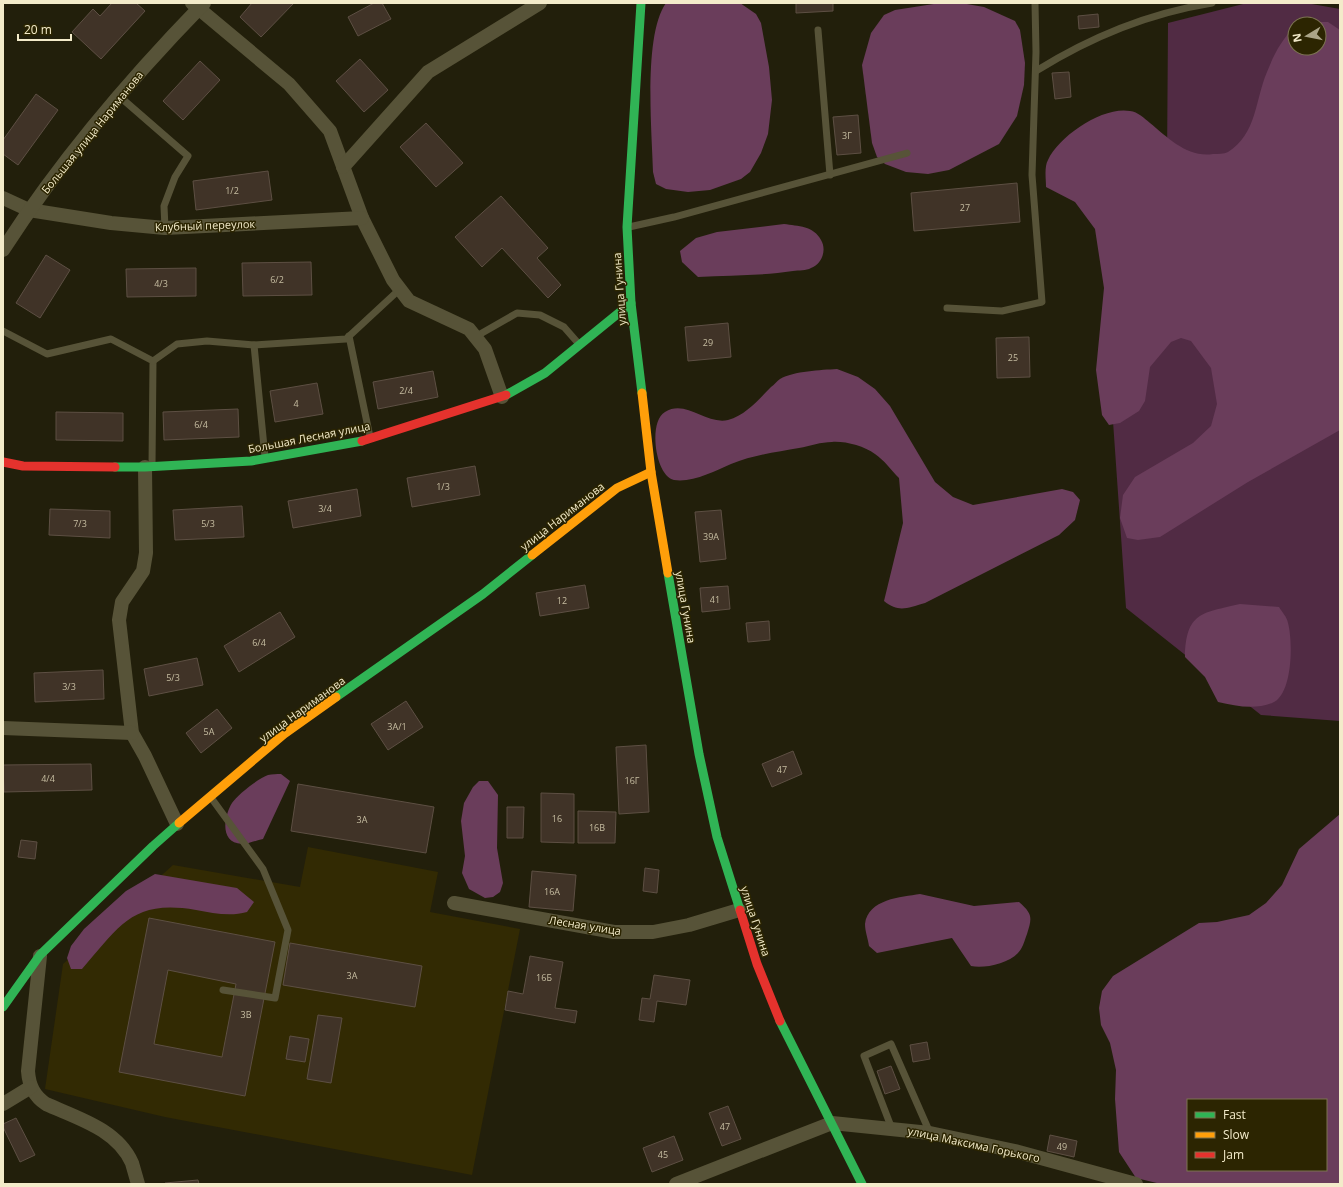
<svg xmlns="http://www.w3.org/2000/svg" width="1343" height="1187" font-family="'Open Sans',sans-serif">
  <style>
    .built { fill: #322a03 }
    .green { fill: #512b44; fill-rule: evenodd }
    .forest { fill: #6a3d5b; fill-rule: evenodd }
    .building { fill: #403327; stroke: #5d4f43; fill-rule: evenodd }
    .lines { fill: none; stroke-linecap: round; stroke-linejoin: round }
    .lane { stroke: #575338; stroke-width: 7 }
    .street { stroke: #575338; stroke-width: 14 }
    .fast { stroke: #30b455; stroke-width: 9 }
    .slow { stroke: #ff9f0a; stroke-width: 9 }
    .jam { stroke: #e5322d; stroke-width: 9 }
    .labels { text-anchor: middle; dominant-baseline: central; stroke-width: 3; stroke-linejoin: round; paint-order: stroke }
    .number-label { font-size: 9px; fill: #c6bda1 }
    .street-label { font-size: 11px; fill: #f3ebca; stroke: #2c2501 }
  </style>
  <rect width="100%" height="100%" fill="#221f0b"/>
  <!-- built -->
  <polygon class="built" points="308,847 438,872 430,912 520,929 472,1175 165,1117 45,1089 63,964 173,865 300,887"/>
  <!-- green -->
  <path class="green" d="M1247 3H1306L1340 9V721L1261 715 1126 608 1112 407 1167 164 1168 23ZM1295 24H1319V48H1295Z"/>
  <!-- forest -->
  <g class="forest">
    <path d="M666 3H740L756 14 761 23 769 67 772 100 768 134 761 153 750 172 741 179 710 190 688 192 666 189 656 184 653 172C652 132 643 35 666 3Z"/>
    <polygon points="940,3 961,3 984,7 1015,21 1020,30 1025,63 1024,85 1017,116 999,144 949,170 928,174 906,172 885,164 877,157 872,143 862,65 871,33 884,15 895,10"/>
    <path d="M1307 22H1328L1340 30V430L1248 482 1160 537 1138 540 1127 538 1120 518 1123 495 1135 477 1193 443 1211 426 1217 404 1211 368 1191 341 1181 338 1171 342 1150 367 1145 401 1139 411 1120 423 1109 425 1102 415 1096 370 1104 288 1095 229 1075 202 1046 187C1046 179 1044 167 1048 160 1059 136 1103 106 1130 111 1138 112 1144 118 1150 123 1168 138 1188 158 1213 154 1218 154 1224 154 1228 152 1257 134 1255 100 1267 72 1275 52 1281 41 1295 26V48H1319V24H1300Z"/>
    <path d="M784 224C798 226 814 226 821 240 827 250 822 264 811 268 806 271 799 270 793 271 762 276 730 275 698 277L682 262 680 251 696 238 717 232Z"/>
    <path d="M837 369 858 377 875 389 890 406 935 482 953 497 973 505 1062 489 1073 492 1080 500 1075 520 1059 535 925 603C907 608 899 613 884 601L903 523 899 478C891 470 884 460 875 454 864 446 845 441 832 442 821 442 810 446 799 448 777 452 753 455 731 464 715 471 692 483 674 480 655 476 648 421 665 412 686 399 706 425 728 420 746 415 759 399 771 387 774 385 777 381 780 379 794 371 821 370 837 369Z"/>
    <path d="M1240 604 1279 607C1282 612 1287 617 1288 623 1293 641 1293 695 1272 703 1254 710 1236 706 1218 702L1205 677 1185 657C1186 612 1202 613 1240 604Z"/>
    <path d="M281 774 290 781 263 839C257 840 248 844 242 844 219 843 224 816 232 803 237 795 259 778 268 775 272 774 277 774 281 774Z"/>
    <polygon points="479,781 488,781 498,795 497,848 503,883 500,892 493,897 485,898 469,889 462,873 465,856 461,821 464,803 473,787"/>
    <path d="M1340 814V1184H1161L1136 1178 1119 1152 1115 1099 1116 1070 1110 1043 1101 1025 1099 1008 1102 991 1113 976 1199 923 1217 922 1249 915 1266 903 1282 885 1299 849ZM1188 1100H1326V1170H1188Z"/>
    <path d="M155 874 237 888 254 902 247 912C230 917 213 913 196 910 132 899 120 926 82 969H71L67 958 71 946 84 929 126 891Z"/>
    <path d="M920 894 974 906 1019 902C1033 914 1032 918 1027 934 1025 939 1024 944 1021 949 1013 963 985 969 971 966L952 938 877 953 869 946C868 939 865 931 865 924 868 899 901 897 920 894Z"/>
  </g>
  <!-- building -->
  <g class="building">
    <polygon points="112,3 136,3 145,11 101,59 72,32 93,9 100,16"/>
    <polygon points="252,3 294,3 261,37 240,17"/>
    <polygon points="374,3 382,3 391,19 358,36 348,17"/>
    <polygon points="796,3 833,3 833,11 796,13"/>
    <polygon points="1098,14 1099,27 1079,29 1078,16"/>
    <polygon points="360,59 388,90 364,112 336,81"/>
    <polygon points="200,61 220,80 183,120 163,101"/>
    <polygon points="1069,72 1071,97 1055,99 1052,73"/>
    <polygon points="36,94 58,110 18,165 3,154 3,140"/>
    <polygon points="858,115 861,153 837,155 833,117"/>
    <polygon points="426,123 463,163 436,187 400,147"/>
    <polygon points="268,171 272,200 196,210 193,181"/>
    <polygon points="1017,183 1020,222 914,231 911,193"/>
    <polygon points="501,196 548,248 537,258 561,285 548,298 502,248 482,267 455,237"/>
    <polygon points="46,255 70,270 40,318 16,303"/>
    <polygon points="311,262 312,295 243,296 242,263"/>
    <polygon points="196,268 196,296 127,297 126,269"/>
    <polygon points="728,323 731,357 688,361 685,327"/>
    <polygon points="1029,337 1030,377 997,378 996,338"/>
    <polygon points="433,371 438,397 378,409 373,382"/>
    <polygon points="317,383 323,414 275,422 270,391"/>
    <polygon points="238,409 239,437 164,440 163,412"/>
    <polygon points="56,412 123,413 123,441 56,440"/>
    <polygon points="475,466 480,495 412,507 407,478"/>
    <polygon points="357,489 361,516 293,528 288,501"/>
    <polygon points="242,506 244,537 175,540 173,510"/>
    <polygon points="50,509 110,511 110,538 49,535"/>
    <polygon points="721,510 726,559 700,562 695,512"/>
    <polygon points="585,585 589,608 540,616 536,593"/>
    <polygon points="728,586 730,609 702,612 700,588"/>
    <polygon points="280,612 295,637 239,672 224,646"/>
    <polygon points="769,621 770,640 748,642 746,623"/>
    <polygon points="197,658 203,685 149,696 144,669"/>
    <polygon points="103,670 104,699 35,702 34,673"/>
    <polygon points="406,701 423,727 388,750 371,724"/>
    <polygon points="217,709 232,728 201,753 186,733"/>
    <polygon points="646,745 649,812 619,814 616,747"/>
    <polygon points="793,751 802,774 772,787 762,764"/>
    <polygon points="91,764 92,790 4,792 3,765"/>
    <polygon points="298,784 434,807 426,853 291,831"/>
    <polygon points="541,793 574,794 574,843 541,842"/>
    <polygon points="507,807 524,807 523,838 507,838"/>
    <polygon points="578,811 616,812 615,843 578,843"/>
    <polygon points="21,840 37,842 35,859 18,857"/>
    <polygon points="645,868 659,870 657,893 643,891"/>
    <polygon points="532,871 576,875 573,911 529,907"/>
    <path d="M149 918 275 942 245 1096 119 1072ZM168 970 236 984 222 1057 154 1044Z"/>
    <polygon points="290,943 422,966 415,1007 283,985"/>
    <polygon points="530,956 563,962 555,1008 577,1011 575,1023 505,1010 508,991 523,994"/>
    <polygon points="654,975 690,980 686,1005 657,1001 654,1022 639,1020 642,998 650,999"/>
    <polygon points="318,1015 342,1018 331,1083 307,1079"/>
    <polygon points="290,1036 309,1039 305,1062 286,1059"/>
    <polygon points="927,1042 930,1059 913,1062 910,1045"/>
    <polygon points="891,1066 900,1089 885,1094 877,1071"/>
    <polygon points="728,1106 741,1139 722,1146 709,1113"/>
    <polygon points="16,1118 35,1155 20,1162 3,1127 3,1124"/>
    <polygon points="1050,1135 1077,1141 1074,1157 1047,1151"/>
    <polygon points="674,1136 683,1160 652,1172 643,1148"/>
    <polygon points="198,1180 199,1184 165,1184 165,1183"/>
  </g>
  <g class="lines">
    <!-- lane -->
    <g class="lane">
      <polyline points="818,30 830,175"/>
      <path d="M1036 71C1089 38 1150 13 1212 3"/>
      <polyline points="119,96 188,156 175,177 164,206 165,228"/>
      <polyline points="629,227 674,217 907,153"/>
      <polyline points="947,308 1002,311 1042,302 1032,175 1036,52 1035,3"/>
      <polyline points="3,331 47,354 111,339 153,361 152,466"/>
      <polyline points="349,336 370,437"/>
      <polyline points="475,337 517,313 540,315 564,327 578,343"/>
      <polyline points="254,345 265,457"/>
      <polyline points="153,361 177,344 207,341 254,345 346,339 400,289"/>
      <polyline points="212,799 263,869 288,930 275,998 223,990"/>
      <polyline points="892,1129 864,1056 891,1044 930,1133"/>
    </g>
    <!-- street -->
    <g class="street">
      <polyline points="192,3 289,84 330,131 362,218 393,280 409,301 469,329 485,349 502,397"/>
      <polyline points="343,167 428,72 540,3"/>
      <polyline points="3,198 29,210 111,223 165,228 362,218"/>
      <path d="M3 250C60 161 130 79 204 3"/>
      <polyline points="145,467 146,553 143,571 122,602 119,620 132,733 145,756 177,824"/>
      <polyline points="3,728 132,733"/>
      <polyline points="454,903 614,932 653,932 689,925 739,910"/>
      <path d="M40 956 28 1071C29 1086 34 1096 46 1104 77 1118 117 1129 132 1163 134 1170 136 1177 138 1184"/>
      <polyline points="3,1104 31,1087"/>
      <polyline points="676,1184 832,1123 930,1133 1015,1151 1136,1184"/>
    </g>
    <!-- fast -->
    <g class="fast">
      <polyline points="641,3 627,227 631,303 642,393"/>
      <polyline points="506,395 545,373 631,303"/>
      <polyline points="115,467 145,467 251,461 362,441"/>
      <polyline points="668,573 699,754 717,837 740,910"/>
      <polyline points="336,697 483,594 532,555"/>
      <polyline points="3,1007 40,955 153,846 179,823"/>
      <polyline points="780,1021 862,1184"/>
    </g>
    <!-- slow -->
    <g class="slow">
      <polyline points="642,393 651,472 668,573"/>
      <polyline points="532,555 617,488 651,472"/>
      <polyline points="179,823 284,734 336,697"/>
    </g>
    <!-- jam -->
    <g class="jam">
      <polyline points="362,441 506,395"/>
      <polyline points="3,462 23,466 115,467"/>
      <polyline points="740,910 757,964 780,1021"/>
    </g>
  </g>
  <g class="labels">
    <!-- number labels -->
    <g class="number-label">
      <text x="847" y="135">3Г</text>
      <text x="232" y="190">1/2</text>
      <text x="965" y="207">27</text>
      <text x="277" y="279">6/2</text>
      <text x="161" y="283">4/3</text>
      <text x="708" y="342">29</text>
      <text x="1013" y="357">25</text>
      <text x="406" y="390">2/4</text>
      <text x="296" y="403">4</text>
      <text x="201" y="424">6/4</text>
      <text x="443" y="486">1/3</text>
      <text x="325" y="508">3/4</text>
      <text x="80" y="523">7/3</text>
      <text x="208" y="523">5/3</text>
      <text x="711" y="536">39А</text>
      <text x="715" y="599">41</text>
      <text x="562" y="600">12</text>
      <text x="259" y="642">6/4</text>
      <text x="173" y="677">5/3</text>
      <text x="69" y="686">3/3</text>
      <text x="397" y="726">3А/1</text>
      <text x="209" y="731">5А</text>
      <text x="782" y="769">47</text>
      <text x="48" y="778">4/4</text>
      <text x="632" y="780">16Г</text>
      <text x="557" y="818">16</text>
      <text x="362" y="819">3А</text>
      <text x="597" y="827">16В</text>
      <text x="552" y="891">16А</text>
      <text x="352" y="975">3А</text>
      <text x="544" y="977">16Б</text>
      <text x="246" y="1014">3В</text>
      <text x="725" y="1126">47</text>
      <text x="1062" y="1146">49</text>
      <text x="663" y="1154">45</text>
    </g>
    <!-- street labels -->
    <g class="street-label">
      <text transform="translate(92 132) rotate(-51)">Большая улица Нариманова</text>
      <text transform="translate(205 225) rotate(-2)">Клубный переулок</text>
      <text transform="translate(619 289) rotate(-94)">улица Гунина</text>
      <text transform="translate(309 437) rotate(-11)">Большая Лесная улица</text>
      <text transform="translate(562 516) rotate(-38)">улица Нариманова</text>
      <text transform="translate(686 607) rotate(80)">улица Гунина</text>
      <text transform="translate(302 709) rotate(-36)">улица Нариманова</text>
      <text transform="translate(756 921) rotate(72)">улица Гунина</text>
      <text transform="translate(585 925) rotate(9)">Лесная улица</text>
      <text transform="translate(974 1144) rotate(12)">улица Максима Горького</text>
    </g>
  </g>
  <!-- border -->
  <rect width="1343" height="1187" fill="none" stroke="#f3ebca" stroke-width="8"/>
  <!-- legend -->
  <rect x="1187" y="1099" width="140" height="72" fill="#2c2501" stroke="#7c7451"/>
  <rect x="1195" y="1112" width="20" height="6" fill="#30b455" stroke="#7c7451"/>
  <text x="1223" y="1119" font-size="12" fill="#f3ebca">Fast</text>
  <rect x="1195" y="1132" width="20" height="6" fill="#ff9f0a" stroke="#7c7451"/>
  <text x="1223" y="1139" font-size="12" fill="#f3ebca">Slow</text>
  <rect x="1195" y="1152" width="20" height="6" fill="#e5322d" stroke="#7c7451"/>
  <text x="1223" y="1159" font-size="12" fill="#f3ebca">Jam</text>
  <!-- north arrow -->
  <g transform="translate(1307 36) rotate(260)"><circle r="19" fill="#2c2501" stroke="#7c7451"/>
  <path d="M0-3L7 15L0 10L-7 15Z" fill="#aaa487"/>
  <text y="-6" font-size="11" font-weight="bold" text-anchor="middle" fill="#f3ebca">N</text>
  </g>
  <!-- scale -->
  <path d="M18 34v6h53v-6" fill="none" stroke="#f3ebca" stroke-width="2"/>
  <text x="24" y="34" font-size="12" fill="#f3ebca" stroke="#2c2501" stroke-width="3" paint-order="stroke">20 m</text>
</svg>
